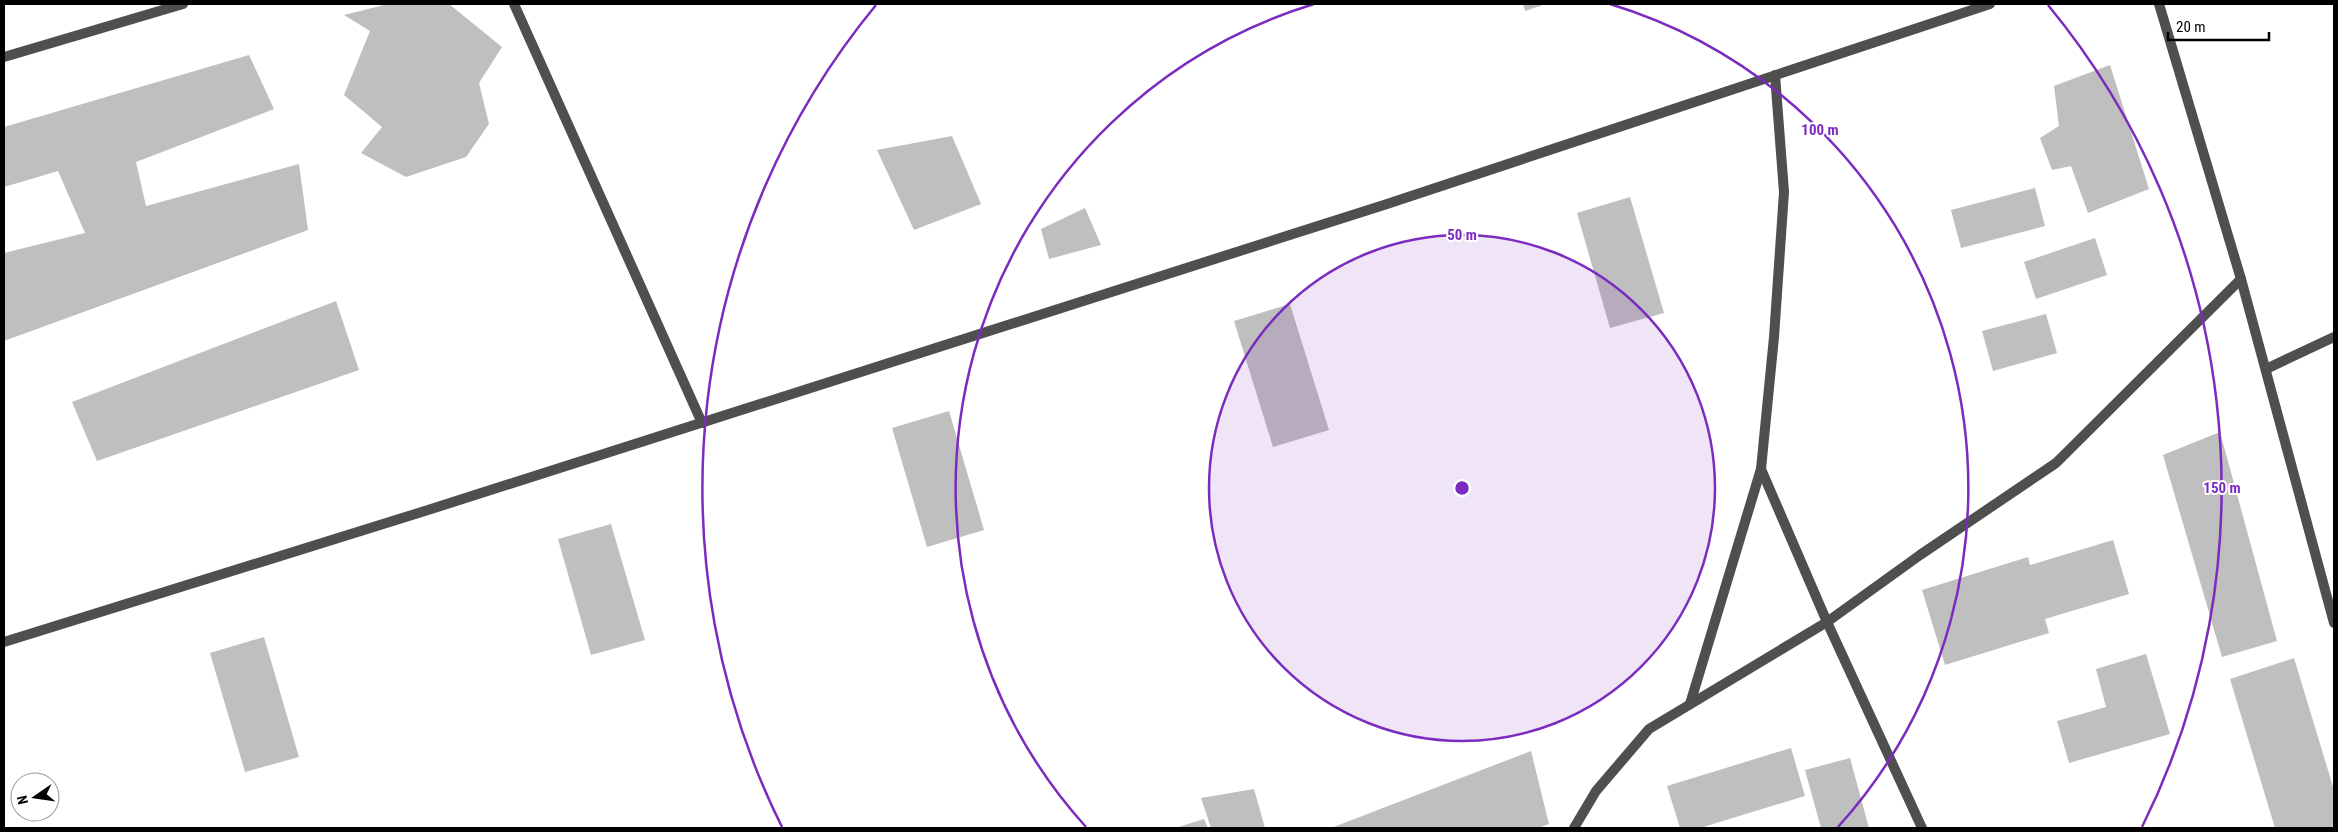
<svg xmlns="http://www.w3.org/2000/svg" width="2338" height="832" font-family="'Roboto Condensed',sans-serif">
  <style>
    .building { fill: #bfbfbf }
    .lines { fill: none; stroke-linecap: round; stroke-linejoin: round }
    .service { stroke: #4f4f4f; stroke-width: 10 }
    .minor { stroke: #4f4f4f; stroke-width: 10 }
    .ring { fill: none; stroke: #7b2cbf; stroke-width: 2.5 }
    .centre { fill: #7b2cbf; stroke: #fff; stroke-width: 2.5 }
    .ring-label { font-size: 15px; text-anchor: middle; font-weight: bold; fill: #7b2cbf; stroke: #fff; stroke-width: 4; stroke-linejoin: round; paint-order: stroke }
  </style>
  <rect width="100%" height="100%" fill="#fff"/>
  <!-- building -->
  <g class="building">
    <polygon points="388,4 449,4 502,47 479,83 489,124 466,157 406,177 361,153 382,127 344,95 370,31 344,15"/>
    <polygon points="1523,4 1546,4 1525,11"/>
    <polygon points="249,55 274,109 136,162 146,206 299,164 308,230 4,341 4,253 85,233 58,171 4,187 4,127"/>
    <polygon points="2110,65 2149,189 2088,213 2071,166 2052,170 2040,138 2059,126 2054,86"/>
    <polygon points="952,136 981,204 914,230 877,150"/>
    <polygon points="2035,188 2045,226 1961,248 1951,210"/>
    <polygon points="1630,197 1664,313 1610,328 1577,213"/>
    <polygon points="1085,208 1101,245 1049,259 1041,229"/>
    <polygon points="2095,238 2107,275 2036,299 2024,262"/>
    <polygon points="336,301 359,370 97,461 72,402"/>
    <polygon points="1290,304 1329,430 1273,447 1234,321"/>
    <polygon points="2046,314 2057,353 1993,371 1982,331"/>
    <polygon points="949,411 984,530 927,547 892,428"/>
    <polygon points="2220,432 2277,641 2222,657 2163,455"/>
    <polygon points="611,524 645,640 591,655 558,539"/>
    <polygon points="2113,540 2129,594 2045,619 2049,633 1945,665 1922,590 2028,557 2030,565"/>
    <polygon points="264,637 299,757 245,772 210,653"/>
    <polygon points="2146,654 2170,734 2069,763 2057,721 2106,707 2096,669"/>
    <polygon points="2294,658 2334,790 2334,828 2275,828 2230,679"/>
    <polygon points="1791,748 1805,796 1700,828 1680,828 1667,786"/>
    <polygon points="1531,751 1549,824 1538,828 1331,828"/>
    <polygon points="1850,758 1869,828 1821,828 1805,770"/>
    <polygon points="1254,789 1265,828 1211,828 1201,798"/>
    <polygon points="1204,819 1208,828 1175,828"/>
  </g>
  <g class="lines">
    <!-- service -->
    <g class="service">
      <polyline points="514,4 702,423"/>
      <polyline points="4,57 183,4"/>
    </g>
    <!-- minor -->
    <g class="minor">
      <polyline points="2159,4 2241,279 2334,623"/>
      <polyline points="2266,369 2334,337"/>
      <polyline points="1761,469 1827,622 1922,828"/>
      <polyline points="4,642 428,510 1387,204 1990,4"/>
      <polyline points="1690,704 1761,469 1774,337 1784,192 1775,75"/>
      <polyline points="1574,828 1596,791 1649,729 1827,622 1920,555 2056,463 2241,279"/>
    </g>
  </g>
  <!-- distance rings -->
  <circle cx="1462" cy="488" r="253" fill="#7b2cbf" fill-opacity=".12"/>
  <g class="ring">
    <circle cx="1462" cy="488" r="253"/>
    <path d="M1086 827A506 506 0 0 1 1314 4M1610 4A506 506 0 0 1 1838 827"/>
    <path d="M782 827A760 760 0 0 1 876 5M2048 5A760 760 0 0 1 2142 827"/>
  </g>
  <circle cx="1462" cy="488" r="8" class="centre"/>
  <g class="ring-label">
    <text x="1820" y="135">100 m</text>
    <text x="1462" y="240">50 m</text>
    <text x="2222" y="493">150 m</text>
  </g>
  <!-- border -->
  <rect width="2338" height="832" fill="none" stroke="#000000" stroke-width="10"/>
  <!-- north arrow -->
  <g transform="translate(35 797) rotate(257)"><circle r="24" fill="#ffffff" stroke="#999999"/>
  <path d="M0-4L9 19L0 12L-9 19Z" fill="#000000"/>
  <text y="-8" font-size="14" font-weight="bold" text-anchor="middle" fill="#000000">N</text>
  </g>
  <!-- scale -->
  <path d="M2168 32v8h101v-8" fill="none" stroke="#000000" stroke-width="2.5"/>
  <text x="2176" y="32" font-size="15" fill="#000000" stroke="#ffffff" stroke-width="4" paint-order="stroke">20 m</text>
</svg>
